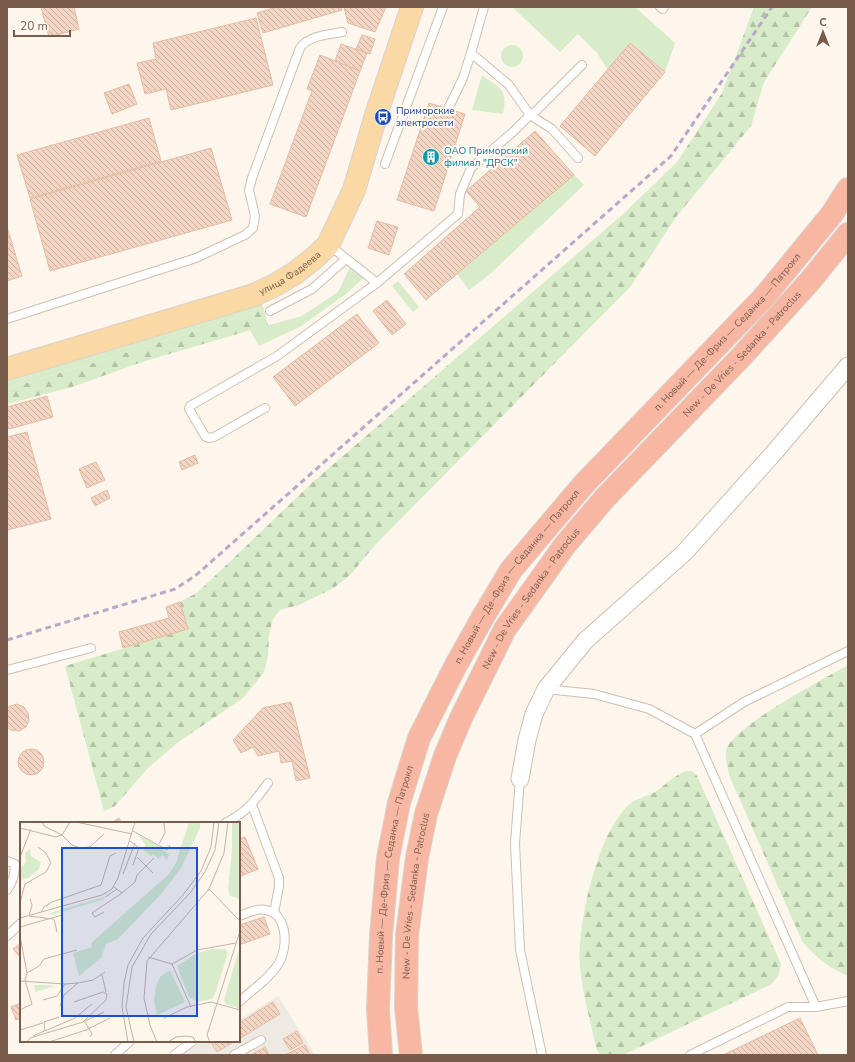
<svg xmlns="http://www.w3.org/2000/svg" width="855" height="1062" font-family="'Nunito Sans',sans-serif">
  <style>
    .industrial { fill: #efe9e4 }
    .green { fill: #d8ecc9 }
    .forest { fill: url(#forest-firs) }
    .building { fill: url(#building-back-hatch); stroke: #e6bba3 }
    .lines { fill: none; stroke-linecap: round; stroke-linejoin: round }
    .lane-casing { stroke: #d1beb0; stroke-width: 10 }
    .street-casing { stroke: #d1beb0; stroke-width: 19 }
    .primary-casing { stroke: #dad1cd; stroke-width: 24 }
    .highway-casing { stroke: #dad1cd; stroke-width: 24 }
    .lane { stroke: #fff; stroke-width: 8 }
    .street { stroke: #fff; stroke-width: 17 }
    .primary { stroke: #fbd9a5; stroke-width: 22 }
    .highway { stroke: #f7b7a3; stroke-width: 22 }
    .rail { stroke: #b9a8c9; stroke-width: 3; stroke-dasharray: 6 4; stroke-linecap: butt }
    .labels { text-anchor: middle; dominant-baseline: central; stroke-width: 4; stroke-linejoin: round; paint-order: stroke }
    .transit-label { font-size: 10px; fill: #164399; stroke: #fffaf3; text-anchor: start }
    .culture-label { font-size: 10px; fill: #0d838f; stroke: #fffaf3; text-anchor: start }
    .street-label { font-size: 10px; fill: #7a5c4d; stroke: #fffaf3 }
    .inset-road { fill: none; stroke: #c5b3a7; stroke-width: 1 }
    .view { fill: #1d4ed8; fill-opacity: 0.15; stroke: #1d4ed8; stroke-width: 2 }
    .inset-edge { fill: none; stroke: #7a5c4d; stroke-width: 2 }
  </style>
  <defs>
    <pattern id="forest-firs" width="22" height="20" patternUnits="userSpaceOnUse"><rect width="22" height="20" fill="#d8ecc9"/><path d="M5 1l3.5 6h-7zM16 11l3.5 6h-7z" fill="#b4c2a5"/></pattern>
    <pattern id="building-back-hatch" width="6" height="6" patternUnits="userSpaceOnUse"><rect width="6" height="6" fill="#f3d5c3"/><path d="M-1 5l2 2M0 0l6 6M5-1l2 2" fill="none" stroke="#cab0a1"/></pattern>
  </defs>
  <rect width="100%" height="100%" fill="#fdf6ec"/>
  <!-- industrial -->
  <polygon class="industrial" points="278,996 315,1055 181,1055 204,1041 239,1041 239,1020"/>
  <!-- green -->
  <g class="green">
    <polygon points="512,7 635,7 675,43 665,72 630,43 608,70 597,53 578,34 560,52"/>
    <circle cx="512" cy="56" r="11"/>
    <path d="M482 75C501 89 508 89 503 114L472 110Z"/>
    <polygon points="574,175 584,185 490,274 469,290 457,274"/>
    <polygon points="352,263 367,275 346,294 300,327 259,346 250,330 302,316 338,292"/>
    <polygon points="398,281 419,307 413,312 392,286"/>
    <polygon points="261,302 264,309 103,360 7,389 7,382"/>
  </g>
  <!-- forest -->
  <g class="forest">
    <polygon points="754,7 812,7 764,82 751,126 676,217 631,286 375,545 351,574 334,588 299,605 280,610 273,619 269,635 268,656 264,672 243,698 177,743 147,769 115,806 104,811 65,666 188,629 180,602 198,592 314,481 622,215 677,162 722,93"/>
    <polygon points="264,309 268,325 142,362 72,387 7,404 7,389 103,360"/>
    <path d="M848 665V976C829 968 815 957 802 941L729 775C728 768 725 758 726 751 729 728 826 678 848 665Z"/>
    <path d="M686 771H692L697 776 781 964 779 974 772 984 623 1055H601L597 1051C591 1024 583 996 580 968 577 925 597 831 631 803 637 798 646 797 653 793 665 786 673 776 686 771Z"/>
  </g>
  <!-- building -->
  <g class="building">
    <polygon points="41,7 74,7 79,29 49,37"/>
    <polygon points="277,7 341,7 342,10 263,33 257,13"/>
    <polygon points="344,7 386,7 375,32 348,23"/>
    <polygon points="256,18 273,85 171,110 166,89 145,94 137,63 156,59 153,43"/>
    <polygon points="362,35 375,39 370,54 356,49"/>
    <polygon points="630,43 665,72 595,156 560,126"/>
    <polygon points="341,44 367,53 360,71 335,61"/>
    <polygon points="320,55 360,71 306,217 270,204 312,91 307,89"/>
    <polygon points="129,84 137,104 112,114 104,93"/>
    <polygon points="429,103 465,114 434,211 397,200"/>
    <polygon points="149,118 161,161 30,198 17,155"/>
    <polygon points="535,131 574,175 426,300 404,274 480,207 466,191"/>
    <polygon points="211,148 232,220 50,271 30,199"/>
    <polygon points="377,221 398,227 389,255 368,248"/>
    <polygon points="7,227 22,276 7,281"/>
    <polygon points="387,300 406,324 392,335 373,311"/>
    <polygon points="357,314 379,343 295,406 273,377"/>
    <polygon points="47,396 53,417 9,429 7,423 7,407"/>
    <polygon points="27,432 51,519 7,530 7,437"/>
    <polygon points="195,455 198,463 182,470 179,462"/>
    <polygon points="96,462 105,480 87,488 79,469"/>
    <polygon points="107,490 110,498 95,506 91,498"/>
    <polygon points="180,602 188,629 123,648 119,632 169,618 166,607"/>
    <polygon points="291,702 310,778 296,781 292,761 281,763 279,751 258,756 253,747 241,753 233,740 263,708"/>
    <polygon points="17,704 24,707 28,713 29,721 26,727 19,731 11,730 7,727 7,708 10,706"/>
    <circle cx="31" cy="762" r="13"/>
    <polygon points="119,818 122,823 111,823"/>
    <polygon points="245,837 258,869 239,877 239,839"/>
    <polygon points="264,917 270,934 239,945 239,925"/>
    <polygon points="21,943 21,958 13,949"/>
    <polygon points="273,1002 280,1014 239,1039 239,1023"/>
    <polygon points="21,1003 21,1018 16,1020 11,1007"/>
    <polygon points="800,1018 818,1055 723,1055"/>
    <polygon points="297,1031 303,1043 290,1050 283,1039"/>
    <polygon points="210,1041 235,1041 217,1052"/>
    <polygon points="305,1045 310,1055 285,1055"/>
    <polygon points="265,1047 269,1055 251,1055"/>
  </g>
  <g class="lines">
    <!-- lane casing -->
    <g class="lane-casing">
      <g id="lane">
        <polyline points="660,7 663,9 664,7"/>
        <polyline points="448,109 463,78 471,53 484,7"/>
        <polyline points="578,158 552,129 530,115 536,111 582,65"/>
        <polyline points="385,164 443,7"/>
        <polyline points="329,245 377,283 458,214 460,194 471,168 513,132 530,115 509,85 471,53"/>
        <polyline points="270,311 312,289 346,259"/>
        <path d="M7 319 196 258 245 235 253 228 255 216 249 190 252 178 300 48C309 35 328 35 342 32"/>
        <polyline points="265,408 214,437 208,438 205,436 189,409 190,406 277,356 377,283"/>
        <polyline points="7,670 91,648"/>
        <polyline points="546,689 594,694 649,709 695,734 816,1007"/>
        <polyline points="695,734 744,702 848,651"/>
        <polyline points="520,779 515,843 520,950 542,1055"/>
        <polyline points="252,805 279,878 279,886 274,913"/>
        <path d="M225 823C246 813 255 801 268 783"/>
        <path d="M7 861 15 864C15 874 13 882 7 890"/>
        <path d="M239 916C247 913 257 908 266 910 288 914 288 947 279 963 270 978 252 990 239 1002"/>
        <polyline points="7,936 21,923"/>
        <polyline points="115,1055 130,1041"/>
        <polyline points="174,1055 193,1041"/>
        <polyline points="234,1055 261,1040"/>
        <polyline points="690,1055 788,1007 816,1007 848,1001"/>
      </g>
    </g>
    <!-- street casing -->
    <g class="street-casing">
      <polyline id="street" points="520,779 527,740 534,714 546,689 585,641 684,553 772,455 848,366"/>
    </g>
    <!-- primary casing -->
    <g class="primary-casing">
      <g id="primary">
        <path id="s1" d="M7 369 254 295 277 284 295 273 313 259 328 245 354 190 377 112 412 7"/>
      </g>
    </g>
    <!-- highway casing -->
    <g class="highway-casing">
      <g id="highway">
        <path id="s2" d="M381 1055 378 1009 381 935 388 858 399 803 419 738 456 665 483 617 511 570 583 485 764 297 832 214 848 189"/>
        <path id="s3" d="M411 1055 406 1007 407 935 417 858 426 814 445 756 461 718 505 629 565 545 605 498 742 356 810 281 848 234"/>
      </g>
    </g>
    <!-- lane -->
    <use href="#lane" class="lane"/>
    <!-- street -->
    <use href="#street" class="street"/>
    <!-- primary -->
    <use href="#primary" class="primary"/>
    <!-- highway -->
    <use href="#highway" class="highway"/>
    <!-- rail -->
    <polyline class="rail" points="7,640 175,589 195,576 671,156 772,7"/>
  </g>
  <!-- icons -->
  <defs>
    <g id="bus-disc" transform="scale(0.9)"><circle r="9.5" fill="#1a4fb4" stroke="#fffaf3"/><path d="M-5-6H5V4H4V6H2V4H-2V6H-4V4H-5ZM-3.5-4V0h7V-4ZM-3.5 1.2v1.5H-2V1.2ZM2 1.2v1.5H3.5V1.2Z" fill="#fff"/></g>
    <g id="building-disc" transform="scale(0.9)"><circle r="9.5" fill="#0f9aa8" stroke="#fffaf3"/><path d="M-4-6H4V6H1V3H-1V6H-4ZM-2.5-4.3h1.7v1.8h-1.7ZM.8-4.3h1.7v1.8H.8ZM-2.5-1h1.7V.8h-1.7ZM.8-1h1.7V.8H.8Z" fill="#fff"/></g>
  </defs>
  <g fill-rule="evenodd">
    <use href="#bus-disc" x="383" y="117"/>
    <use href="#building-disc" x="431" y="157"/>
  </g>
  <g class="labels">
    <!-- transit labels -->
    <g class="transit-label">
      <text x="396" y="111">Приморские<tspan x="396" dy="12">электросети</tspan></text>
    </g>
    <!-- culture labels -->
    <g class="culture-label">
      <text x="444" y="151">ОАО Приморский<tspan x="444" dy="12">филиал "ДРСК"</tspan></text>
    </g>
    <!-- street labels -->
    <g class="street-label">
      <text stroke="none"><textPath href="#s1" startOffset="300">улица Фадеева</textPath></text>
      <text stroke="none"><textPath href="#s2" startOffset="835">п. Новый — Де-Фриз — Седанка — Патрокл</textPath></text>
      <text stroke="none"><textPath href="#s3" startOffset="808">New - De Vries - Sedanka - Patroclus</textPath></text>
      <text stroke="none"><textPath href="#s2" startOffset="511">п. Новый — Де-Фриз — Седанка — Патрокл</textPath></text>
      <text stroke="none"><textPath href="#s3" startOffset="484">New - De Vries - Sedanka - Patroclus</textPath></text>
      <text stroke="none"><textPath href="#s2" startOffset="187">п. Новый — Де-Фриз — Седанка — Патрокл</textPath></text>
      <text stroke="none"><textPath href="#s3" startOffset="160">New - De Vries - Sedanka - Patroclus</textPath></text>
    </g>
  </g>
  <!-- overview -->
  <g transform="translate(20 822)">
    <rect width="220" height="220" fill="#fdf6ec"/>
    <path d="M118 13 139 24 149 33 147 38 142 33 138 37 134 32 131 34 122 27 126 23Z" fill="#d8ecc9"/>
    <path d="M169 0H180V6L161 46 142 71 98 117 86 122 81 136 59 154 53 131 72 125 71 121 149 52 156 41ZM212 0H220V77L210 74 208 68 212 29ZM10 27 11 34 21 40 19 47 8 56 0 58V47L6 40 5 31ZM84 75 85 77 31 93 30 91ZM220 124V187L206 182 204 178ZM192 127H205L208 131 195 172 192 177 177 180 169 175 157 144 177 131ZM150 148 165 180 137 193 134 179 136 164 140 155ZM25 163 35 164 15 170 14 163Z" fill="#d8ecc9"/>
    <path class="inset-road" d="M22 0 24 4 42 13 52 23 60 26 70 25 84 12M56 0 112 12M0 6 36 15 42 13 50 0M113 9 147 28 150 23M110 19 119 26 113 43M139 22 145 11 144 0M0 35 11 7M133 51 126 44 134 36M103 52 115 21M94 65 102 71 115 60 117 53 126 44 117 35M189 67 220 99M85 75 97 67M10 77 12 83 9 94 33 97M0 81 5 62 26 50 31 41 26 31 18 25M21 90 24 85 32 80 81 63 90 34 96 31M84 90 75 95 72 91 102 71M0 96 82 73 92 67 98 56 115 0M34 97 37 110M0 105 42 93M0 114 7 151 5 158 12 182 0 188M128 135 152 142 171 185M152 142 177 128 216 121M7 151 19 144 24 137 57 128M82 153 86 170M0 159 45 162 37 174 23 178M45 162 58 161M40 184 44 173 58 161 73 158 85 150M144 196 167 185 191 180 220 188M63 200 84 190M65 200 72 212 70 215M0 208 23 201M25 209 24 200 39 195M13 214 55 196 72 182M7 220 10 216 63 200 86 178 87 172 83 170 54 180M29 220 66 208 90 196M108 220 102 185 104 161 108 143 123 116 163 73 181 49 191 25 194 0M114 220 106 185 112 145 131 112 170 71 185 50 195 28 199 0M137 220 130 203 124 176 127 139 189 67 204 31 208 0M148 220 156 215 166 214 173 215 176 220M190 220 187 213 220 109"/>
    <path class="view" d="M42 26H177V194H42Z"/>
    <rect width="220" height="220" class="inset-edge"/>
  </g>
  <!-- border -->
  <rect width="855" height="1062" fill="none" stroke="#7a5c4d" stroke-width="16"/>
  <!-- north arrow -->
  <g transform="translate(823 32)" stroke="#fffaf3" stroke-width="3" paint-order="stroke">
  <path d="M0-3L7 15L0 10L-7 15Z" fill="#7a5c4d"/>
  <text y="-6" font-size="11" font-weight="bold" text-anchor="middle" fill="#7a5c4d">С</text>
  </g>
  <!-- scale -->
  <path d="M14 30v6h56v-6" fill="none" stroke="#7a5c4d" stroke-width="2"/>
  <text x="20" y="30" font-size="12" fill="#7a5c4d" stroke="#fffaf3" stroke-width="3" paint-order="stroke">20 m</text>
</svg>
